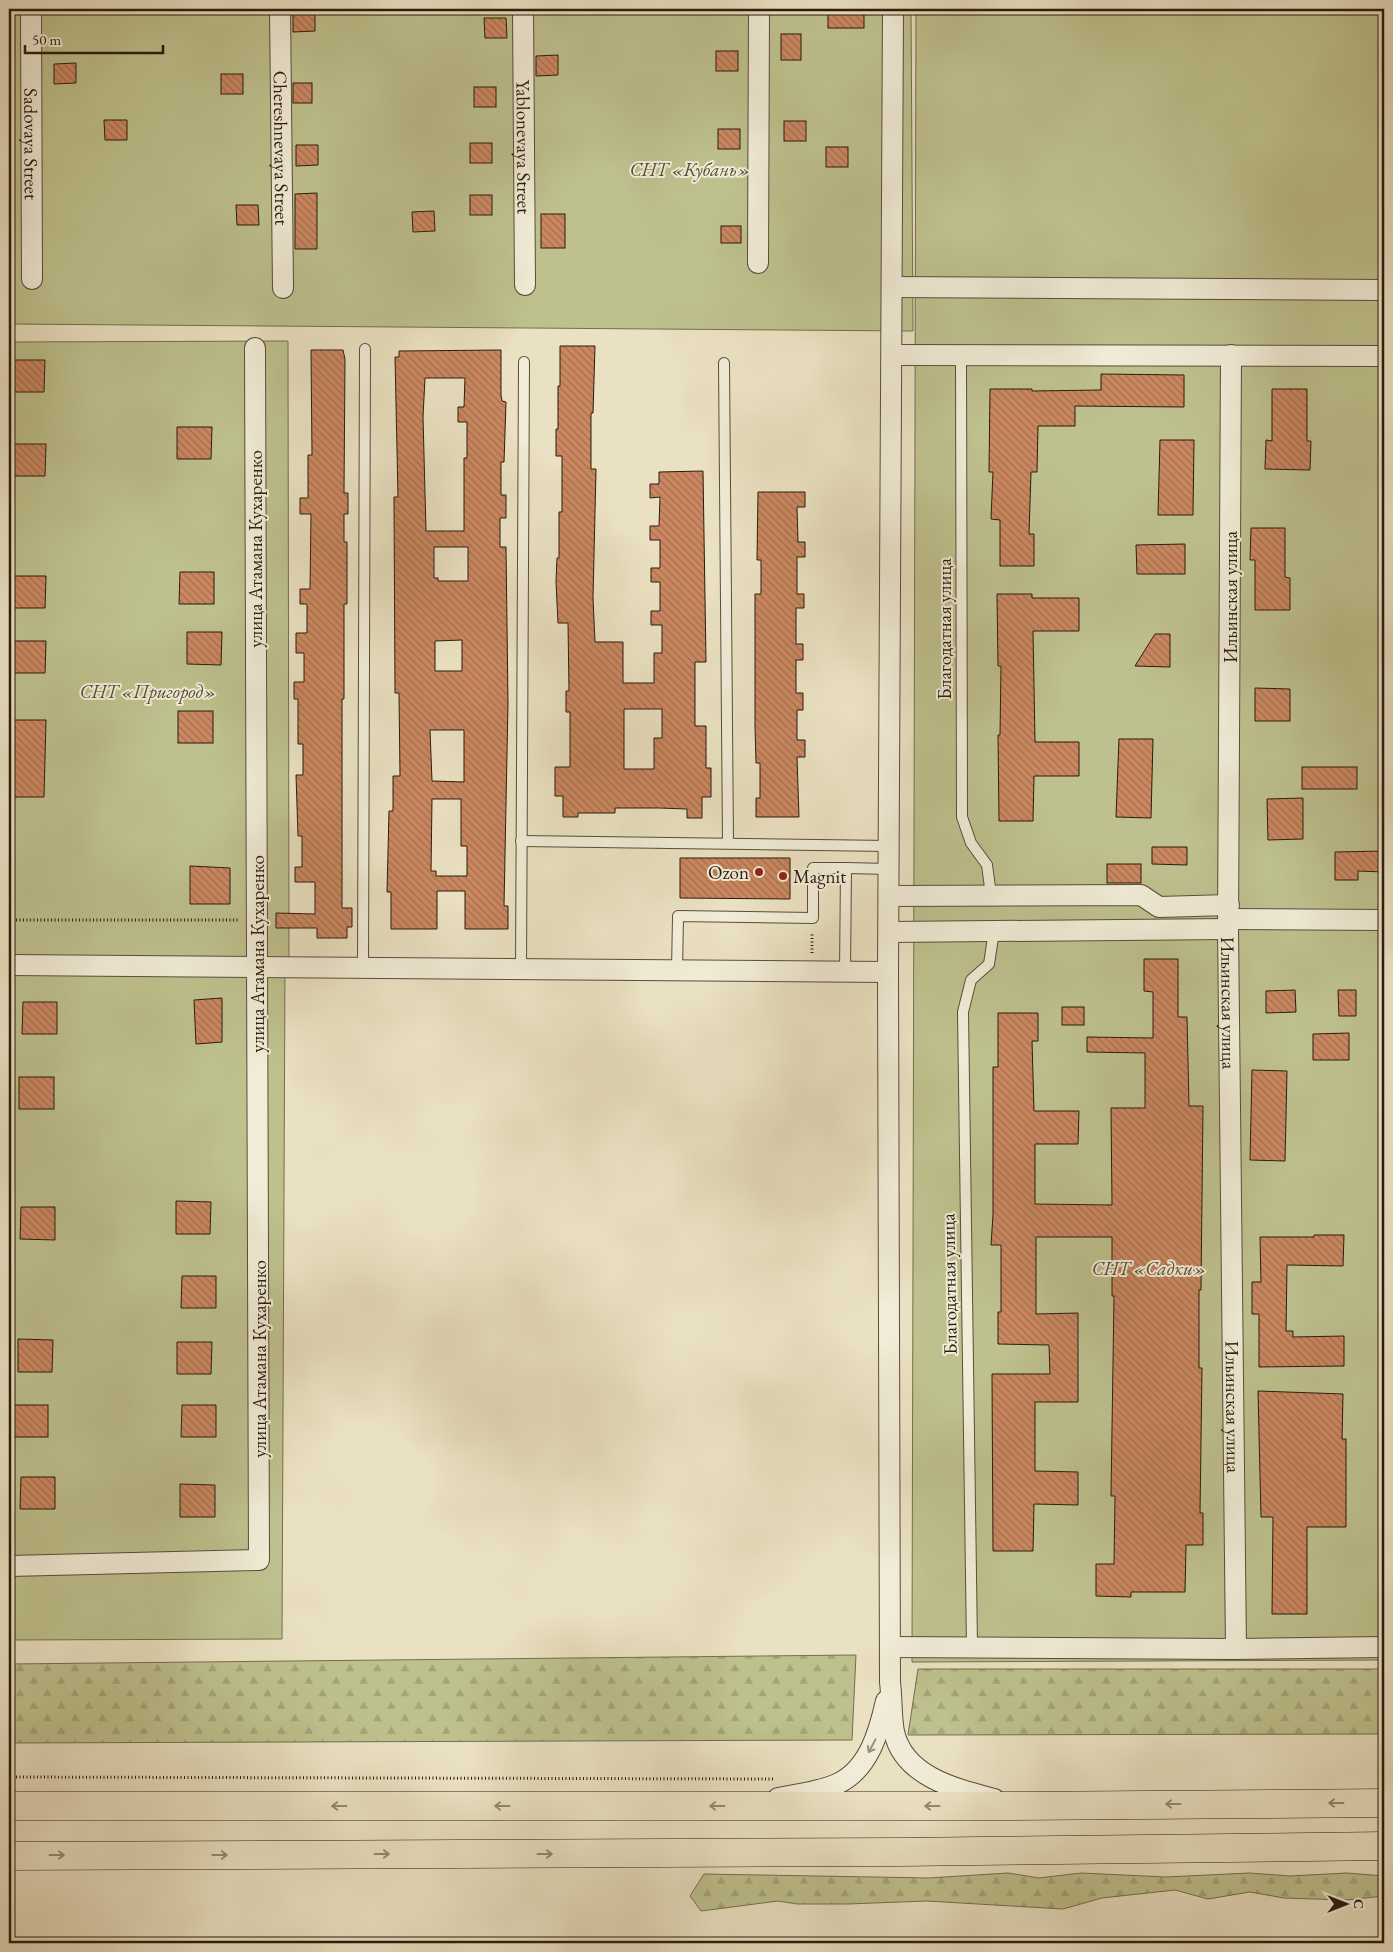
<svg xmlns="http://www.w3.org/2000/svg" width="1393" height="1952" font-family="'EB Garamond',serif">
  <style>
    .forest { fill: url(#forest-firs); stroke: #746e4e }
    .garden { fill: #bec18e; stroke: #746e4e }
    .building { fill: url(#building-back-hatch); stroke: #2b1b0d; fill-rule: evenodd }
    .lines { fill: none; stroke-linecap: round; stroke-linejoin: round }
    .service-casing { stroke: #5b4c3a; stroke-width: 12 }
    .minor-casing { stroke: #5b4c3a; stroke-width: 22 }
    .primary-casing { stroke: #2b1b0d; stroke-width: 29 }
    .path { stroke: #2b1b0d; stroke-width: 3; stroke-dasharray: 1 2.5; stroke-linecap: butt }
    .service { stroke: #f1ecd7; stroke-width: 10 }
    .minor { stroke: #f1ecd7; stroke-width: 20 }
    .primary { stroke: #eae1c2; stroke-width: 28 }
    .oneway { stroke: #988e7c }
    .oneway2 { stroke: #948871 }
    .poi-dot { fill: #8f2418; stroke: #f1ecd7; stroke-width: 2 }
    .labels { text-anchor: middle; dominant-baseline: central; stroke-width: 4; stroke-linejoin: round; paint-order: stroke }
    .street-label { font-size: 19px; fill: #2b1b0d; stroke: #f1ecd7 }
    .park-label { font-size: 19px; font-style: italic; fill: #574d34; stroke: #f1ecd7 }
    .poi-label { font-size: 19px; fill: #2b1b0d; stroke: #f1ecd7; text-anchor: end }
  </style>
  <defs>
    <pattern id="forest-firs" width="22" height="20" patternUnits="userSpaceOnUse" patternTransform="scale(1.25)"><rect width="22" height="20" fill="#bec18e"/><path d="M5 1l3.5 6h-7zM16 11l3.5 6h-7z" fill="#a3a579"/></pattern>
    <pattern id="building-back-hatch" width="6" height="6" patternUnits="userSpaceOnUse" patternTransform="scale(1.25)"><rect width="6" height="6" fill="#cb8861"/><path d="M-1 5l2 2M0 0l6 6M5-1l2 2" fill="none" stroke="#a56e4e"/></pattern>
  </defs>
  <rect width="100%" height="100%" fill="#eae1c2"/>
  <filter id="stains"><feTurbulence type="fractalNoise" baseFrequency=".004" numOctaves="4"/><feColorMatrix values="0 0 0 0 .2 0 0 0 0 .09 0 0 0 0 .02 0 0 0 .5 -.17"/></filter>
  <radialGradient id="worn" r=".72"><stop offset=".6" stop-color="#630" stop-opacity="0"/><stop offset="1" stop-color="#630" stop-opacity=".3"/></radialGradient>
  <!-- forest -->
  <g class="forest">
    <polygon points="856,1655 852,1740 9,1743 9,1664"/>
    <polygon points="918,1669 1384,1669 1384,1734 908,1735"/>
    <polygon points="1008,1873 1039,1878 1081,1873 1166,1877 1249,1873 1290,1876 1347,1873 1384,1876 1384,1896 1346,1900 1284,1898 1250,1892 1208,1899 1175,1890 1102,1898 1063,1909 926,1901 848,1904 797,1904 778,1901 701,1911 690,1896 704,1874 929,1878"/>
  </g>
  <!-- garden -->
  <g class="garden">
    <polygon points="9,9 911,9 913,331 9,324"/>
    <polygon points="916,9 1384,9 1384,1660 912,1662"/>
    <polygon points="288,341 289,956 285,968 282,1639 9,1640 9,342"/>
  </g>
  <!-- building -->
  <g class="building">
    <rect x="828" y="9" width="36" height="19"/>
    <polygon points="293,11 315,11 315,31 293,32"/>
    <polygon points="484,18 506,18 507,38 485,38"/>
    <rect x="781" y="34" width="20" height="26"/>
    <rect x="716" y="51" width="22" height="20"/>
    <polygon points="558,55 558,75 536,76 536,56"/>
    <polygon points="76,63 76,83 54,84 54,64"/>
    <rect x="221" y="74" width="22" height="20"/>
    <rect x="293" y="83" width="19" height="20"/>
    <rect x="474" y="87" width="22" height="20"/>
    <polygon points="104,120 127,120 127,140 105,140"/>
    <rect x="784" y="121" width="22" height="20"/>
    <rect x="718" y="129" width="22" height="20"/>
    <rect x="470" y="143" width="22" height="20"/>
    <polygon points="296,145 318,145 318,165 296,166"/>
    <rect x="826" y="147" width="22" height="20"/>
    <polygon points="317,193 317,249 295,249 295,194"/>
    <rect x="470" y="195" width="22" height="20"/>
    <polygon points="236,205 258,205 259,225 237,225"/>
    <polygon points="434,211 435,231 413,232 412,212"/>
    <rect x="541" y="214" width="24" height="34"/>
    <rect x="721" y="226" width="20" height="17"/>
    <path d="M560 346H595L593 413H591V469H596L593 598 595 642H623V683H654V653H662V625H651V611H660V582H651V568H660V540H650V526H659L660 497 650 498V484H659V472L703 471 706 662H695V726H706V768H711V797H702V818H687V809L659 808H615V813H578V817H563V796H555V767H570V712H566V691H569L568 623H558L556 582 557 558H559V512H562V456H556V429H558V386H560ZM624 709H662V738H654V769H624Z"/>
    <polygon points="311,350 343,350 345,359 344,493 348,493 348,514 344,514 344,542 347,542 347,604 344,604 344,699 342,699 342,908 352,908 352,927 347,927 347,938 317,938 317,928 276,928 276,913 315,914 315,882 295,882 295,867 302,867 302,836 298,836 296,775 303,775 303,744 298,744 298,699 294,699 294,682 304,682 304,653 296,653 296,633 307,633 307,604 300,604 300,589 310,589 311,514 300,514 300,498 308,498 308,455 312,455"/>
    <path d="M501 350V395L502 401 506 402 504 462H501V495H506V518H500V547H506L508 703 504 906H508V929H465V891H437V929H391V892H387L389 811H393V776H400L399 693H395L394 497H398L395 357H399V351ZM425 378H465L464 407H458V422H467V458H464V531H426L423 417ZM434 547H468V581H438V578H434ZM462 640V671H435V641ZM430 730H464V782L432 781ZM432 799H461V846H467V876H436V871H431Z"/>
    <polygon points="10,360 45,360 44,392 10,392"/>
    <polygon points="1101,374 1184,375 1184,407 1075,406 1075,426 1038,426 1037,472 1031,472 1029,534 1034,534 1034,566 1000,566 1000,520 991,519 993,472 989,472 990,389 1032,389 1032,391 1101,390"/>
    <polygon points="1272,389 1307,389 1307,441 1311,441 1310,470 1265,469 1266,440 1272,441"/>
    <polygon points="177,427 212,427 211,459 177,459"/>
    <polygon points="1160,440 1194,440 1193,515 1158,515"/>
    <polygon points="11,444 46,444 45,476 11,476"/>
    <polygon points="758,492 805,492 805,507 797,507 798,542 805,542 805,557 797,557 797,594 804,594 804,608 796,608 796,644 803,644 803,660 796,660 796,693 803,693 803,710 797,710 797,740 805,740 805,757 797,757 799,817 756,817 756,798 760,798 760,763 756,763 755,727 755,594 761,594 761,560 757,560"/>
    <polygon points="1251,528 1285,528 1285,577 1290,578 1290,610 1255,610 1255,560 1250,560"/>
    <polygon points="1185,544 1185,574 1137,574 1136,545"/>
    <polygon points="180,572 214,572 214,604 179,604"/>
    <polygon points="11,576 46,576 45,608 11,608"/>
    <polygon points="997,594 1032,594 1032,598 1079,598 1079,631 1033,631 1035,742 1079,742 1079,776 1034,776 1033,821 999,821 998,735 1000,735 1001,666 998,666"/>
    <polygon points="187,632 222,632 221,665 187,664"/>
    <polygon points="1155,634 1170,634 1170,667 1135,666"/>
    <polygon points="11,641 46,641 45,673 11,673"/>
    <polygon points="1255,688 1290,689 1290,721 1255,721"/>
    <rect x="178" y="711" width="35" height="32"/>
    <polygon points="11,720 46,720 44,797 9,797"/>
    <polygon points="1119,739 1153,739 1151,818 1116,817"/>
    <rect x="1302" y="767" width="55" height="22"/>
    <polygon points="1303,798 1303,839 1268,840 1267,799"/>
    <polygon points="1152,847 1187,847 1187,865 1152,864"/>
    <polygon points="1384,851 1384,872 1358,871 1358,880 1335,880 1335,852"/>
    <polygon points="680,858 790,858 790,899 680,898"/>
    <rect x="1107" y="864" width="34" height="19"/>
    <polygon points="190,866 230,868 230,904 190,904"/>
    <polygon points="1144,959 1178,959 1178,1017 1187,1017 1189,1106 1203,1106 1201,1290 1199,1290 1199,1368 1202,1368 1200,1513 1203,1513 1203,1545 1186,1545 1185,1592 1131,1592 1131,1597 1096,1596 1096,1564 1114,1564 1115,1496 1111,1496 1114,1296 1112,1296 1112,1237 1036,1237 1036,1314 1078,1313 1078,1402 1035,1402 1035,1471 1078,1472 1078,1505 1034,1504 1033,1551 993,1551 992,1374 1050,1374 1049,1345 998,1344 998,1312 1001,1312 1001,1245 991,1245 993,1215 993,1067 998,1067 998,1013 1038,1013 1038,1041 1032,1041 1034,1111 1079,1111 1078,1144 1035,1144 1035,1204 1112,1205 1111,1108 1145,1108 1145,1053 1087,1052 1087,1037 1153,1038 1153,992 1144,991"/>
    <polygon points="1295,990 1296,1012 1266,1013 1266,991"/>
    <polygon points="1338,990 1356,990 1356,1016 1339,1016"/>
    <polygon points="222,998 222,1042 196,1044 194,1000"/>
    <polygon points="23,1002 57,1002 57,1034 22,1034"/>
    <rect x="1062" y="1007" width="22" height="18"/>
    <polygon points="1349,1033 1349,1060 1313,1060 1313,1034"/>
    <polygon points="1252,1070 1287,1071 1285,1161 1250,1160"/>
    <rect x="19" y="1077" width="35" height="32"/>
    <polygon points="176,1201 211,1202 210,1234 176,1234"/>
    <polygon points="21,1207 55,1207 55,1240 20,1239"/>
    <polygon points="1314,1235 1344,1235 1343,1266 1287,1265 1286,1331 1293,1331 1293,1337 1344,1336 1344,1366 1259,1367 1259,1314 1252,1314 1252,1282 1261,1282 1260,1237 1314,1237"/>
    <polygon points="182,1276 216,1276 216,1308 181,1308"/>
    <polygon points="18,1339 53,1340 52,1372 18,1372"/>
    <polygon points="177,1342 212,1342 211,1374 177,1374"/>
    <polygon points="1258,1391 1343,1394 1342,1439 1346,1439 1346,1527 1307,1527 1307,1614 1272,1614 1273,1517 1261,1517"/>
    <rect x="14" y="1405" width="34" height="32"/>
    <polygon points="182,1405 216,1405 216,1437 181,1437"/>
    <polygon points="21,1477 55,1477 55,1509 20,1509"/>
    <polygon points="180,1484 215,1485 215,1517 180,1517"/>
  </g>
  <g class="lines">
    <!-- service casing -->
    <g class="service-casing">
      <g id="service">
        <polyline points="961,355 962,817 971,843 987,865 991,895"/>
        <polyline points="724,363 728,843"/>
        <polyline points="521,841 889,846"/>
        <polyline points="846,868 889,869"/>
        <polyline points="363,969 365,349"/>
        <polyline points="521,970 524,362"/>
        <polyline points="677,971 678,916 813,918 813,868 846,868 845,972"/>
        <polyline points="972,1646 963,1012 971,980 989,964 994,931"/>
      </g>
    </g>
    <!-- minor casing -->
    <g class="minor-casing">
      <g id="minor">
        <path id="s1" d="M31 9 32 279"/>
        <path id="s2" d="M280 9 283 288"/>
        <path id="s3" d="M523 9 525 285"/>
        <path d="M893 9 888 972 890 1682C892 1698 891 1716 894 1732 904 1777 956 1789 994 1799"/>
        <polyline points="758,263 759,9"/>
        <polyline points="892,287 1384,290"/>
        <polyline points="892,355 1384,356"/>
        <path id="s4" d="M1231 355 1228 929 1236 1649"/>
        <polyline points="889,896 1141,895 1159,907 1229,905"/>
        <polyline points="1228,919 1384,920"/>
        <polyline points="889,932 1228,929"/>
        <polyline points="9,965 888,972"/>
        <polyline points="9,1566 259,1560 255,348"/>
        <polyline points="890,1647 1236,1649 1384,1647"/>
        <path d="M778 1798C797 1794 821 1792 839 1783 869 1768 879 1732 886 1701"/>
      </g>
    </g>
    <!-- primary casing -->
    <g class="primary-casing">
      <g id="primary">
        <polyline points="9,1806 1015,1806 1384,1803"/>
        <polyline points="9,1856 901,1852 1384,1846"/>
      </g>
    </g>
    <!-- path -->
    <g class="path">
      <polyline points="9,920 238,920"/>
      <polyline points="812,953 812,932"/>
      <polyline points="9,1777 773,1779"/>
    </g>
    <!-- service -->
    <use href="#service" class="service"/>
    <!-- minor -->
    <use href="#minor" class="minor"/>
    <!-- primary -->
    <use href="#primary" class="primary"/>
  </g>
  <!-- one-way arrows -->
  <defs><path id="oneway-shaft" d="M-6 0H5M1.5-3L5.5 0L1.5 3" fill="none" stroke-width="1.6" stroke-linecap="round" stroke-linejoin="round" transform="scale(1.25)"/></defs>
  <use class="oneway" href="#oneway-shaft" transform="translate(872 1746) rotate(118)"/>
  <g class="oneway2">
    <use href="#oneway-shaft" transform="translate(1336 1803) rotate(180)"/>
    <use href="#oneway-shaft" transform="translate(1173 1804) rotate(180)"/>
    <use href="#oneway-shaft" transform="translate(339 1806) rotate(180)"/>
    <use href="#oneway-shaft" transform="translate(502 1806) rotate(180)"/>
    <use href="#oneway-shaft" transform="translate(717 1806) rotate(180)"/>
    <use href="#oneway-shaft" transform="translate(932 1806) rotate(180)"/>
    <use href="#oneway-shaft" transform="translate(382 1854)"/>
    <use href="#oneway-shaft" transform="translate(545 1854)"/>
    <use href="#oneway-shaft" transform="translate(57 1855)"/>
    <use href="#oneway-shaft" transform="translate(220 1855)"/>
  </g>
  <!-- markers -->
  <g class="poi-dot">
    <circle cx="759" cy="872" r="5"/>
    <circle cx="783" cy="876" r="5"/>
  </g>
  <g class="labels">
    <!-- street labels -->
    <g class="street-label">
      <text stroke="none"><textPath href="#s1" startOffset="135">Sadovaya Street</textPath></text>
      <text stroke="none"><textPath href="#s3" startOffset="138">Yablonevaya Street</textPath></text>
      <text stroke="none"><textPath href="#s2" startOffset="139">Chereshnevaya Street</textPath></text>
      <text transform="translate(255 549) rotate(-90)">улица Атамана Кухаренко</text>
      <text transform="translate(1230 597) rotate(-90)">Ильинская улица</text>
      <text transform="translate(944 629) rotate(-90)">Благодатная улица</text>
      <text transform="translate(257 954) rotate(-90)">улица Атамана Кухаренко</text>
      <text stroke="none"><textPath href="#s4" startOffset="648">Ильинская улица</textPath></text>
      <text transform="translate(949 1284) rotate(-91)">Благодатная улица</text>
      <text transform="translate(259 1359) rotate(-90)">улица Атамана Кухаренко</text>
      <text stroke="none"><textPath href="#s4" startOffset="1052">Ильинская улица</textPath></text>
    </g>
    <!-- park labels -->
    <g class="park-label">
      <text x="690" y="169">СНТ «Кубань»</text>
      <text x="148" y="691">СНТ «Пригород»</text>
      <text x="1149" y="1268">СНТ «Садки»</text>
    </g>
    <!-- poi labels -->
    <g class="poi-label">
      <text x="749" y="872">Ozon</text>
      <text x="793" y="876" text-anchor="start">Magnit</text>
    </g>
  </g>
  <!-- margin -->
  <rect width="1393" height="1952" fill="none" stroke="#eae1c2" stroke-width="30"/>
  <rect x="10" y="10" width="1373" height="1932" fill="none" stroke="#2b1b0d" stroke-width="2.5"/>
  <rect x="15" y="15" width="1363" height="1922" fill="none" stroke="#2b1b0d"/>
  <!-- north arrow -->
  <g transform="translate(1346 1904) rotate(90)" stroke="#f1ecd7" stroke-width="4" paint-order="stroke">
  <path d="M0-4L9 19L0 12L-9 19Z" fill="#2b1b0d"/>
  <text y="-8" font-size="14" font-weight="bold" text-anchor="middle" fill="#2b1b0d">С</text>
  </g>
  <!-- scale -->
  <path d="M25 45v8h138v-8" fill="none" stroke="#2b1b0d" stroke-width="2.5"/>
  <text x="32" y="45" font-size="15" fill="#2b1b0d" stroke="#f1ecd7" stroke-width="4" paint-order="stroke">50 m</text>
  <rect width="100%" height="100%" filter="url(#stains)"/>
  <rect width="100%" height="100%" fill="url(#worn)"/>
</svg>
